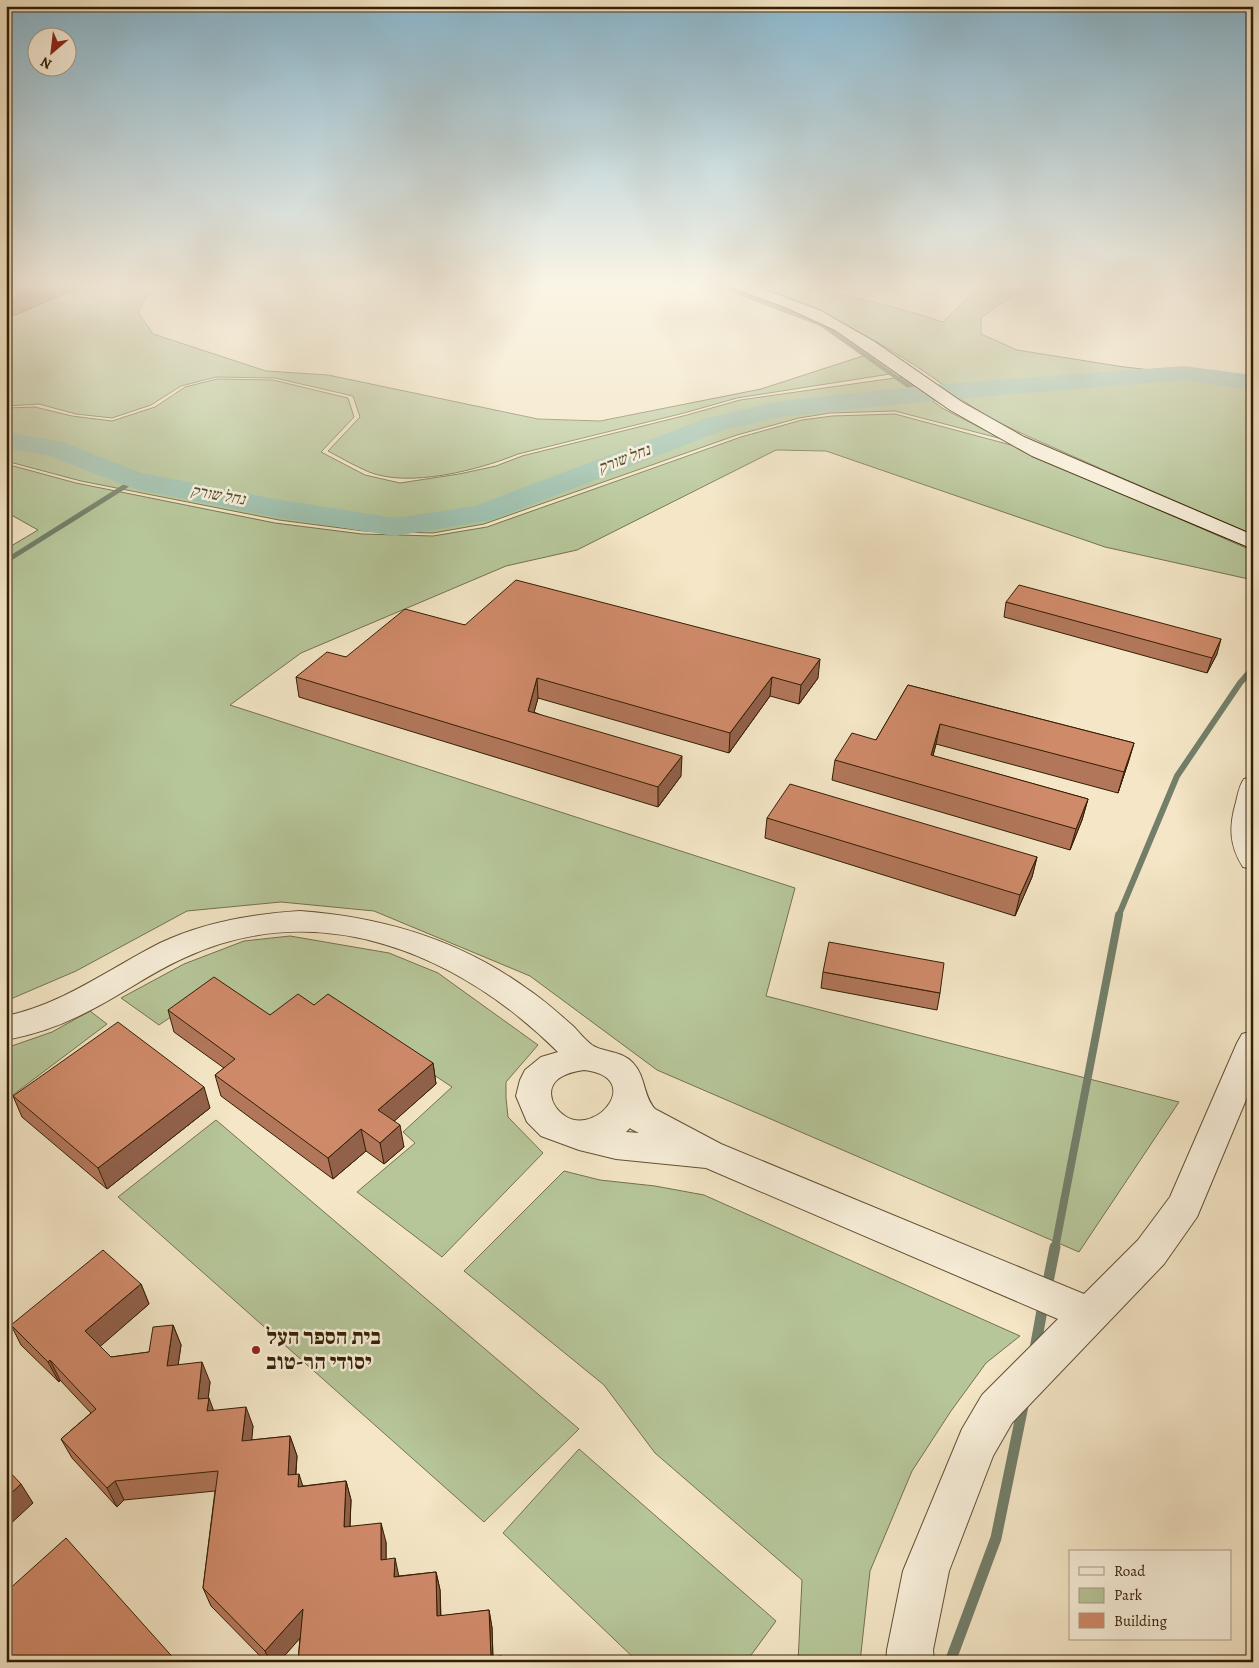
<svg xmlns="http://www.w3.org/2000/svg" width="1259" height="1668" font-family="Alegreya,'Frank Ruhl Libre',serif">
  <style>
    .green { fill: #b6c699; stroke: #74724e }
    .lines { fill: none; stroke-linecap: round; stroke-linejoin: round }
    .stream-far4 { stroke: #737f6a; stroke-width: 4.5 }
    .stream-far3 { stroke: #737f6a; stroke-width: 5 }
    .stream-far2 { stroke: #737f6a; stroke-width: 6 }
    .stream-far1 { stroke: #737f6a; stroke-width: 8 }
    .stream { stroke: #737f6a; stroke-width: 11 }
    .river { fill: #9dc0af; fill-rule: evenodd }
    .minor-casing { stroke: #635034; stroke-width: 2 }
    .secondary-casing { stroke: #331e03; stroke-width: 2 }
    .minor { fill: #f8efda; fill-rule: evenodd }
    .secondary { fill: #f8efda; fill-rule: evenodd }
    .wall { fill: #b2775b; stroke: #331e03 }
    .shaded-wall { fill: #91614a; stroke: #331e03 }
    .building { fill: #cf8a6a; stroke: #331e03 }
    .poi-dot { fill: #8f2418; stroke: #f8efda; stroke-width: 2 }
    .labels { text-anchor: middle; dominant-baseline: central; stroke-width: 5; stroke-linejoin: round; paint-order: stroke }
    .far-water-label { font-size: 16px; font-style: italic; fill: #534f37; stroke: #f8efda }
    .near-poi-label { font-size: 22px; font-weight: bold; fill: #331e03; stroke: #f8efda; text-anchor: start }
  </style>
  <rect width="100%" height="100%" fill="#f4e6c6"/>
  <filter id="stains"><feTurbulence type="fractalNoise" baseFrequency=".004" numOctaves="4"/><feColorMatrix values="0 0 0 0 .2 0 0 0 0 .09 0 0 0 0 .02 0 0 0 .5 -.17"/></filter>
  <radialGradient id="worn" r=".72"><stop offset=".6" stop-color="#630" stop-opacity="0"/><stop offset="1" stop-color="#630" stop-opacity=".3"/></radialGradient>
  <!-- green -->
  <g class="green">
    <path d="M6 285H167L145 298 138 312 153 334 266 371 328 375 538 419 600 421 761 389 866 355 890 374 737 398 684 413 518 454C479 470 409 488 369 472 355 466 341 458 328 451L360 417 353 396 275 378 216 377 181 386 151 405 112 418 76 414 39 404 6 406Z"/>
    <path d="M750 285C817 285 880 302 943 322L980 285H1059L1067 287C1048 297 1046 288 1029 290 1012 293 994 309 981 318V334L1017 350 1124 367 1253 381V535C1188 506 1123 479 1059 450 1030 437 998 424 971 406 958 398 947 387 935 379 878 339 816 307 750 285Z"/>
    <polygon points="902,377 942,408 1002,439 895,411 830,413 799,418 737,435 484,524 433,533 364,531 279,520 81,481 6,461 6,408 35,407 72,416 112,421 155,407 185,387 217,379 273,380 348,398 354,417 321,452 365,475 400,483 459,474 496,466 522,456 687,415 740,400"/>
    <polygon points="895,414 1011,445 1253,551 1253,580 1105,547 826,451 776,450 577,550 506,566 301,653 230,705 795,888 766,996 1179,1102 1079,1252 657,1070 530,976 374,911 281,902 187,911 76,971 6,1001 6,549 38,530 6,512 6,464 76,483 275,523 362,534 433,536 487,527 741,437 802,420 832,416"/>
    <polygon points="290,936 389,953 438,973 538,1045 506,1082 506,1098 508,1117 543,1153 442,1257 357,1192 415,1143 403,1132 452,1087 332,1007 278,1024 219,985 159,1025 121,998 184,964 244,941"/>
    <polygon points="90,1011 107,1024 6,1100 6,1048 52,1032"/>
    <polygon points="216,1120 579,1429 484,1522 118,1197"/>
    <polygon points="564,1171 600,1180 655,1186 704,1195 1020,1336 986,1363 951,1411 912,1471 870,1571 860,1662 798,1662 802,1580 655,1453 604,1385 464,1271"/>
    <polygon points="579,1449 776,1621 746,1662 638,1662 503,1533"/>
  </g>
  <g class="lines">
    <!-- stream-far4 -->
    <polyline class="stream-far4" points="713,285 729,289 821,324 920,394"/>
    <!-- stream-far3 -->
    <polyline class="stream-far3" points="6,561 135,480"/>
    <!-- stream-far2 -->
    <polyline class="stream-far2" points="1118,917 1177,776 1240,683 1253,668"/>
    <!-- stream-far1 -->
    <polyline class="stream-far1" points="1055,1248 1119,915"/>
    <!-- stream -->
    <g class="stream">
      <polyline points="1047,1287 1055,1247"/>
      <polyline points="1035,1349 1043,1305"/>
      <polyline points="950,1662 996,1538 1023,1406"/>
    </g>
    <!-- river -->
    <polygon class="river" points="1184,366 1253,375 1253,391 1184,380 920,402 781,417 724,430 492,520 395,536 275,517 135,489 47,455 6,448 6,432 63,442 142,473 275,499 395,518 475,506 707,418 781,401 920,386"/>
    <!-- minor casing -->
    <g class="minor-casing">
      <g id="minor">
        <path d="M1253 777V869L1243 867C1229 845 1229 826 1236 802 1238 794 1239 786 1244 779Z"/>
        <path d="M300 911C382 917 458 939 526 988 543 999 558 1013 573 1026 579 1032 585 1040 592 1045 604 1053 621 1050 633 1063 646 1077 643 1096 655 1109L721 1144 1084 1294 1138 1240 1170 1197 1237 1043 1242 1034 1253 1031V1083L1197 1217 1164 1264 1012 1423 993 1456 949 1571 933 1650 934 1662H886L887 1650 903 1571 962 1429 982 1395 1058 1319 706 1168 616 1159 579 1150 541 1136 527 1122 516 1096 520 1080 525 1070 541 1057 558 1052C458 953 319 895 184 958 148 974 117 998 81 1015 57 1027 32 1035 6 1040V1016C63 1004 109 969 160 943 204 922 252 914 300 911ZM584 1070C645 1077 597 1137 565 1116 549 1105 544 1084 565 1075 571 1072 578 1071 584 1070ZM630 1128 631 1129 639 1133 626 1132Z"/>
      </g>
    </g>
    <!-- secondary casing -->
    <g class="secondary-casing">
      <polygon id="secondary" points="731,285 753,285 821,311 875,342 962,402 1024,437 1253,535 1253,549 1032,456 950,410 835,330 785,307 733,288"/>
    </g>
    <!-- minor -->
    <use href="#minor" class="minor"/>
    <!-- secondary -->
    <use href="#secondary" class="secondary"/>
  </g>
  <!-- wall -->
  <g class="wall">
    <polygon points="1006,602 1217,654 1207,673 1004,617"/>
    <polygon points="465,625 818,678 799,704 770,696 729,753 538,698 534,712 681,776 658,807 299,697 296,677 346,657"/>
    <polygon points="908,685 1134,743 1128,763 1118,793 936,744 933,756 1088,799 1082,820 1070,850 832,780 835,760 876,740"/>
    <polygon points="767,818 1037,857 1032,877 1015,916 765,838"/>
    <polygon points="823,972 940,993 937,1010 821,988"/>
    <polygon points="314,1005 433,1063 436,1084 394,1121 404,1147 384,1164 366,1151 333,1179 221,1096 215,1075 224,1068 174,1032 168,1010 270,1015"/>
    <polygon points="13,1096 210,1108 107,1189 22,1117"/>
    <polygon points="141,1284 149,1304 100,1346 111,1357 149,1352 173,1325 181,1345 178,1365 210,1382 208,1398 213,1410 253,1426 251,1440 290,1436 297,1456 296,1474 303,1486 346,1481 351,1500 350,1526 386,1542 386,1559 399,1576 436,1572 440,1590 441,1616 489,1610 492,1628 493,1657 502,1656 503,1662 298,1662 300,1637 279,1662 266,1662 211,1606 203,1588 215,1491 124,1500 117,1507 72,1458 61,1439 91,1413 60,1380 59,1382 21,1345 11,1325"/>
  </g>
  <!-- shaded-wall -->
  <g class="shaded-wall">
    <polygon points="47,285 85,285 6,319 6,302"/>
    <polygon points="1221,639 1217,654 1207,673 1212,658"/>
    <polygon points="820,659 818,678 799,704 801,685"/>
    <polygon points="772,677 770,696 729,753 730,733"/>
    <polygon points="537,678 538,698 529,730 528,711"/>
    <polygon points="940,724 936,744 927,776 931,755"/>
    <polygon points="1134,743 1128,763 1118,793 1124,772"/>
    <polygon points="682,756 681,776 658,807 658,787"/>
    <polygon points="1088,799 1082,820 1070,850 1076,829"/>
    <polygon points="1037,857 1032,877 1015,916 1020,895"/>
    <polygon points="433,1063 436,1084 382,1132 378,1110"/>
    <polygon points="204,1087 210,1108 107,1189 98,1168"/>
    <polygon points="400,1125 404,1147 384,1164 380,1143"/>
    <polygon points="361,1129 366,1151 333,1179 328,1158"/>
    <polygon points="141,1284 149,1304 95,1351 85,1331"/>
    <polygon points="173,1325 181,1345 175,1386 167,1366"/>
    <polygon points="50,1360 60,1380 59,1382 48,1362"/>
    <polygon points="202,1362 210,1382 206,1418 198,1399"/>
    <polygon points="209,1398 216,1417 207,1411"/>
    <polygon points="246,1407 253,1426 250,1461 242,1441"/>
    <polygon points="290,1436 297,1456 294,1494 288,1475"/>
    <polygon points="299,1474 305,1493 298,1487"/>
    <polygon points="115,1481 124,1500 117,1507 107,1488"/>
    <polygon points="346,1481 351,1500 349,1546 344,1527"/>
    <polygon points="21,1484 33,1503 6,1528 6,1498"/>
    <polygon points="381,1523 386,1542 386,1578 381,1560"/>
    <polygon points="395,1558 399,1577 394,1577"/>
    <polygon points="436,1572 440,1590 441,1634 437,1616"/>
    <polygon points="303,1609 310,1627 279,1662 270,1662 265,1651"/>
    <polygon points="489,1610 492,1628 493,1662 491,1657"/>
  </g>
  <!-- building -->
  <g class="building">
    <polygon points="6,285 47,285 6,302"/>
    <polygon points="516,580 820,659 801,685 772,677 730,733 537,678 528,711 682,756 658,787 296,677 327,652 346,657 405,609 465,625"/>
    <polygon points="1019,585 1221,639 1212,658 1006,602"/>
    <polygon points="908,685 1134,743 1124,772 940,724 931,755 1088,799 1076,829 835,760 852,733 876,740"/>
    <polygon points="790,784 1037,857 1020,895 767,818"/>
    <polygon points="829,942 944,963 940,993 823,972"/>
    <polygon points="214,977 270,1015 298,994 314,1005 328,994 433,1063 378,1110 400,1125 380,1143 361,1129 328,1158 215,1075 235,1059 168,1010"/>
    <polygon points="118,1022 204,1087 98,1168 13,1096"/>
    <polygon points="103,1250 141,1284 85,1331 111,1357 149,1352 153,1327 173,1325 167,1366 202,1362 198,1399 209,1398 207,1411 246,1407 242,1441 290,1436 288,1475 299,1474 298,1487 346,1481 344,1527 381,1523 381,1560 395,1558 394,1577 436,1572 437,1616 489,1610 491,1657 502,1656 502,1662 399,1662 400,1657 347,1662 298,1662 303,1609 265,1651 203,1588 218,1471 115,1481 107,1488 61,1439 96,1409 50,1360 48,1362 11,1325"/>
    <polygon points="6,1468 21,1484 6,1498"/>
    <polygon points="66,1538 177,1662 6,1662 6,1592"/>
  </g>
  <!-- sky -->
  <linearGradient id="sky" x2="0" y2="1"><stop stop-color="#8ab9d1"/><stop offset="0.55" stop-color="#faf4e5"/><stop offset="1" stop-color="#faf4e5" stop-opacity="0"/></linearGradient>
  <rect width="1259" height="519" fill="url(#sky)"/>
  <!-- markers -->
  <circle class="poi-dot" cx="256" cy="1350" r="5"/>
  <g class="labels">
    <!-- far-water labels -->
    <g class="far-water-label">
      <text transform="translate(624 459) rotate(-21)">נחל שורק</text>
      <text transform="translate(218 495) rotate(10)">נחל שורק</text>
    </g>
    <!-- near-poi labels -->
    <g class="near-poi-label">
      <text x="266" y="1337">בית הספר העל<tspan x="266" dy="25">יסודי הר-טוב</tspan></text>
    </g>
  </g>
  <!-- margin -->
  <rect width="1259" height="1668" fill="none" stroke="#f4e6c6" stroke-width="25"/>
  <rect x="8" y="8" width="1244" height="1653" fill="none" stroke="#331e03" stroke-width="2.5"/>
  <rect x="12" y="12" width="1234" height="1643" fill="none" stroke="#331e03"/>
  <!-- legend -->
  <rect x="1069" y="1550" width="162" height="90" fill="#f8efda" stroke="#a99b84"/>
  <rect x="1079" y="1567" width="25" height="8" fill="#f8efda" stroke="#a99b84"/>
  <text x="1114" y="1576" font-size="15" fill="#331e03">Road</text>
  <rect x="1079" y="1588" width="25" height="15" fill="#b6c699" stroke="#a99b84"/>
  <text x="1114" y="1600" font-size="15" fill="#331e03">Park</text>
  <rect x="1079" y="1613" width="25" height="15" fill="#cf8a6a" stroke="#a99b84"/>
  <text x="1114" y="1626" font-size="15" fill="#331e03">Building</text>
  <!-- north arrow -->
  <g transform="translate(52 52) rotate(208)"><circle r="24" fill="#f8efda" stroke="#a99b84"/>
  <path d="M0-4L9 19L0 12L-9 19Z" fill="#8f2418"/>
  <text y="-8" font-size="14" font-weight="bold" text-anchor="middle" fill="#331e03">N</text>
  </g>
  <rect width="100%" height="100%" filter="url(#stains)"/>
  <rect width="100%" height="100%" fill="url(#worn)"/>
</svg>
